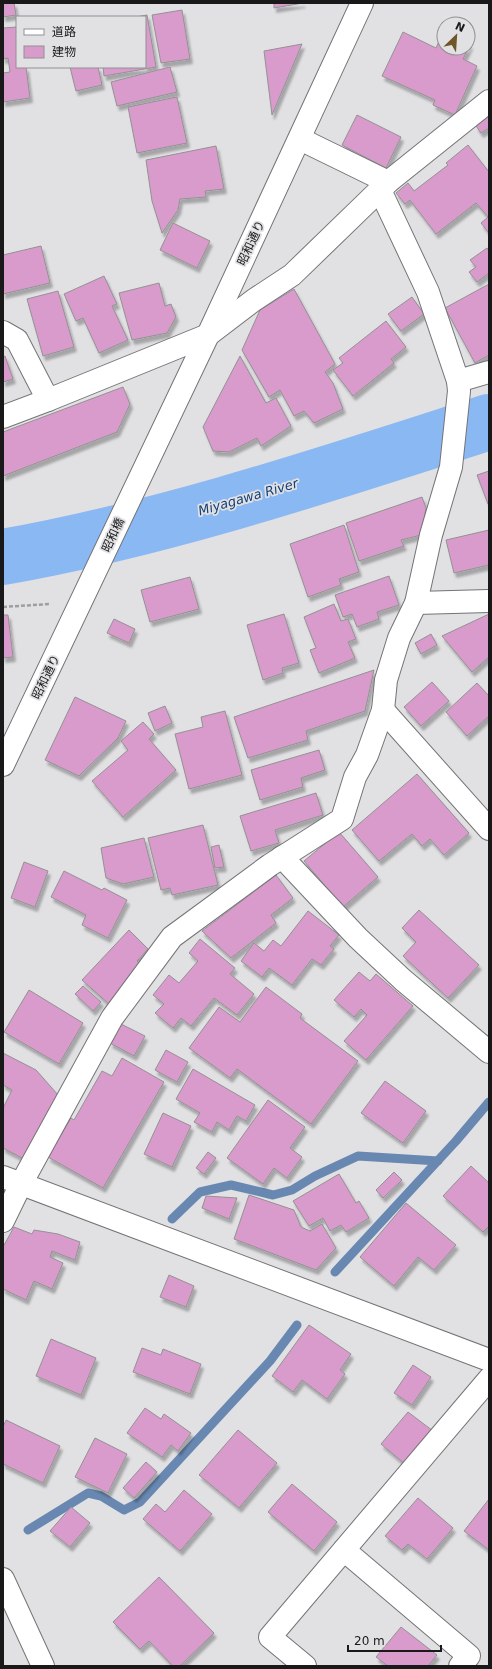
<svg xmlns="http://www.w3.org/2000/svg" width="492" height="1669" font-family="'DejaVu Sans','Noto Sans JP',sans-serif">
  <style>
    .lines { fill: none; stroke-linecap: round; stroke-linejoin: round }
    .stream { stroke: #6888b2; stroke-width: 9 }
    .river { stroke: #8ab8f3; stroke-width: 56 }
    .building { fill: #d89bcc; stroke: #949193; filter: url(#shadow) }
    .minor-casing { stroke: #747376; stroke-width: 24 }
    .tertiary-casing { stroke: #747376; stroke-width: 24 }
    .path { stroke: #9e9d9f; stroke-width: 2.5; stroke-dasharray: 4 2; stroke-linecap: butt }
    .minor { stroke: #fff; stroke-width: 22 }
    .tertiary { stroke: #fff; stroke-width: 22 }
    .labels { text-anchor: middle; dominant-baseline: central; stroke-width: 3.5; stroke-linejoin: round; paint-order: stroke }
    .street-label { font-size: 12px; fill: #1a191a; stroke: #e1e0e3 }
    .water-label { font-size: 13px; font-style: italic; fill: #144175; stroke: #e1e0e3 }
  </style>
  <defs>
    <filter id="shadow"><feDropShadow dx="2.5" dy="4.5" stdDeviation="1" flood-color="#0004"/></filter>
  </defs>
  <rect width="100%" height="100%" fill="#e1e0e3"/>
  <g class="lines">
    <!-- stream -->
    <g class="stream">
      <polyline points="172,1219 200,1192 231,1185 273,1195 292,1190 315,1176 358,1156 438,1161"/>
      <polyline points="335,1272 456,1141 489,1102"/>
      <polyline points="28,1530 88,1493 101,1496 124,1510 140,1502 270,1361 297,1325"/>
    </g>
    <!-- river -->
    <path class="river" d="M3 557C167 528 330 473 489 422"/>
  </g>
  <!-- building -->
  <g class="building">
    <polygon points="3,3 14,3 16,15 3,17"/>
    <polygon points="274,3 303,3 274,8"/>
    <polygon points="182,10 190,59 161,63 152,15"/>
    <polygon points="147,15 156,67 104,76 103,67 145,67 145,17 136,17"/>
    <polygon points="17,27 17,67 26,67 30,98 3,102 3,73 10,72 8,58 3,59 3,28"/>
    <polygon points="403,32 436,48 443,32 444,48 468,48 468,44 470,45 463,59 477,66 455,115 433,105 435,100 382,76"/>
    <polygon points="302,44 272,115 264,51"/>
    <polygon points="70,67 98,67 102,85 76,91"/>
    <polygon points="170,67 177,92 117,106 111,82"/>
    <polygon points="177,97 187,143 137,153 128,107"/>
    <polygon points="357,115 401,137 386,168 342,145"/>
    <polygon points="489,116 489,128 481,133 476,126"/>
    <polygon points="468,145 489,172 489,233 481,223 488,217 476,203 436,234 410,200 405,204 396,193 408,183 414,191 448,165 446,163"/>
    <polygon points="216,146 224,189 205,191 206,197 180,199 178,210 162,233 152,201 146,160"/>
    <polygon points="173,223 210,241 197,268 160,250"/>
    <polygon points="41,246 50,283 3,294 3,255"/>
    <polygon points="487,248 489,251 489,273 477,282 469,272 476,267 470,260"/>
    <polygon points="104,276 117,304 112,306 128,340 99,353 83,318 76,321 64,294"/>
    <polygon points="159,283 165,306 171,304 176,317 167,333 132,340 119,293"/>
    <polygon points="489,284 489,355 475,363 445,308"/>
    <polygon points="294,289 335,364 325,372 333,383 343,409 314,423 304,411 294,416 280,390 269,397 242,350 260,310"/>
    <polygon points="58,291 74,347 43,356 27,299"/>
    <polygon points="412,297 424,314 401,331 388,314"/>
    <polygon points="386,321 406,347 391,359 394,363 353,396 333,370 343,363 339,358"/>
    <polygon points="5,356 13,379 3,382 3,357"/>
    <polygon points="240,356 266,403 276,398 291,426 261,446 257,438 229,452 213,451 203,427"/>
    <polygon points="123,387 130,404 117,432 3,476 3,432"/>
    <polygon points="489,471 489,503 488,504 477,475"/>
    <polygon points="422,497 426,508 421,535 401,540 404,546 359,561 346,523"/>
    <polygon points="344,525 359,572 339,579 341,585 308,597 290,544"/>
    <polygon points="489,530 489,565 454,573 446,540"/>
    <polygon points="389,576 399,605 377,612 379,619 357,627 352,614 343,617 335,595"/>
    <polygon points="190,577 199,609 150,622 141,590"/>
    <polygon points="334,604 341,621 348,619 356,639 348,642 355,658 319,673 310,650 316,648 304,617"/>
    <polygon points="284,614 299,663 282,668 283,673 263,680 247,625"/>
    <polygon points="489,614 489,657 472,672 442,636"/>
    <polygon points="3,615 8,615 13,657 3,658"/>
    <polygon points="114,619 135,629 129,643 107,633"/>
    <polygon points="431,634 437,645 421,654 415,643"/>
    <polygon points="374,670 365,711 306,731 308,740 248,758 234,717"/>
    <polygon points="432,682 449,701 421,726 404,707"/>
    <polygon points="477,683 489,696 489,716 467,736 446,712"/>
    <polygon points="75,697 126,721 118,738 79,776 45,760"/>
    <polygon points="165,706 172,723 155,731 148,713"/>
    <polygon points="225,711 242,775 189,789 175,734 203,727 201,717"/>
    <polygon points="143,722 154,734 149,739 176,770 123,817 92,781 128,750 121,741"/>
    <polygon points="319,750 325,770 301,778 303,787 260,800 251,770"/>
    <polygon points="417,774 469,833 444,855 430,839 422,846 412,834 379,861 352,830"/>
    <polygon points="316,793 323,815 275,830 279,843 251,851 240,816"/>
    <polygon points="203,825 218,885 172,895 170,888 161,890 148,838"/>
    <polygon points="339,832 378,877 343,907 304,861"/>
    <polygon points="144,838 154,877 123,884 106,878 101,848"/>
    <polygon points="219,845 224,867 215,868 211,847"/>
    <polygon points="24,862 48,871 35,907 11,898"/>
    <polygon points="64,871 102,890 104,888 127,900 108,938 82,925 86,915 51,897"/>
    <polygon points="276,875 293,898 271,915 276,923 231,958 202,931"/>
    <polygon points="419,910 479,965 448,998 403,956 416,942 402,928"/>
    <polygon points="308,911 339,935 330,946 334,949 321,965 312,959 292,985 269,968 262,977 241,961 254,943 264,951 273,940 281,946"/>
    <polygon points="129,930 148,949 137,961 144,967 109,1004 82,980"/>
    <polygon points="200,939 235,968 230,974 254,994 237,1015 214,998 191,1026 181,1018 173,1028 155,1013 164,1004 153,995 169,975 179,983 198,961 189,953"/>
    <polygon points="359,972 370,981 376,974 413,1006 366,1060 344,1041 367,1015 361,1009 354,1017 334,1000"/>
    <polygon points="83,986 101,1002 93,1011 75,994"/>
    <polygon points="266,987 302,1014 300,1018 358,1061 311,1124 237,1069 230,1078 189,1048 219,1007 240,1022"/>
    <polygon points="29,990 83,1023 59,1064 4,1032"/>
    <polygon points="121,1024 145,1036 134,1056 110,1043"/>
    <polygon points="166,1050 188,1062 177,1082 155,1070"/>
    <polygon points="3,1053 36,1070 58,1095 24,1159 3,1148 3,1108 12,1090 3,1085"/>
    <polygon points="122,1058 164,1082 103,1188 48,1157 71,1118 74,1120 102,1071 112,1076"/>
    <polygon points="193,1069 255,1105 246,1121 237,1116 229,1130 217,1122 212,1132 194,1122 200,1113 176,1099"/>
    <polygon points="385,1081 426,1111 403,1143 361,1113"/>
    <polygon points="268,1100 305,1127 290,1148 302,1157 287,1178 274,1168 263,1184 227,1158"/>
    <polygon points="163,1113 191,1126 172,1167 144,1154"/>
    <polygon points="208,1152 216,1158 204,1174 196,1168"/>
    <polygon points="471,1166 489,1183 489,1226 483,1232 443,1196"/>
    <polygon points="394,1172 402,1180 383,1198 376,1190"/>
    <polygon points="339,1174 356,1203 359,1201 369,1218 346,1232 341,1225 330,1231 323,1218 309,1226 293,1201"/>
    <polygon points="249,1195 294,1210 301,1227 310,1231 322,1224 336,1248 316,1270 234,1239"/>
    <polygon points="206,1196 237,1198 229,1219 202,1208"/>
    <polygon points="406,1203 456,1245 434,1270 418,1257 394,1286 360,1257"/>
    <polygon points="14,1227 32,1234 34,1230 58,1234 80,1242 75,1260 52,1251 50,1257 63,1263 52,1289 34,1281 26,1300 3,1289 3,1247"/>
    <polygon points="169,1275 194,1286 186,1307 160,1297"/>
    <polygon points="309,1325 351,1354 340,1370 345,1374 327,1399 302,1380 293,1392 272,1376"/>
    <polygon points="51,1339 96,1358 81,1395 36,1376"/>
    <polygon points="142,1348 161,1355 163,1349 201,1364 190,1394 133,1372"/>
    <polygon points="413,1365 431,1377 412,1405 394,1393"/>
    <polygon points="145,1408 161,1419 164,1414 191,1433 178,1451 171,1445 162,1457 127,1433"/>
    <polygon points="408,1412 433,1431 406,1465 381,1444"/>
    <polygon points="6,1420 60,1446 43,1483 3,1464 3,1427"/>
    <polygon points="238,1430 277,1463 239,1508 199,1475"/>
    <polygon points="95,1438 127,1454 108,1493 75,1477"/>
    <polygon points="146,1462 157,1472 134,1498 123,1488"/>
    <polygon points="292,1484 337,1522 314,1551 268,1512"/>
    <polygon points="184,1490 212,1514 180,1551 143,1519 156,1504 165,1512"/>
    <polygon points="418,1498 453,1528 427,1559 408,1544 402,1550 385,1536"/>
    <polygon points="489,1499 489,1550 464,1531"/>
    <polygon points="71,1507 90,1523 70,1547 50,1531"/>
    <polygon points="159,1577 214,1633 180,1666 173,1666 149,1641 140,1649 113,1622"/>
    <polygon points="401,1627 437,1655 428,1666 388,1666 376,1657"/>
  </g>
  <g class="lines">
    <!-- minor casing -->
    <g class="minor-casing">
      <g id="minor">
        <polyline points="300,139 388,182 489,101"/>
        <polyline points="380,190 428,292 458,381"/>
        <polyline points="3,332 17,340 48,400"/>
        <polyline points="3,417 48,400 208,335 254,300 292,275 388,182"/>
        <polyline points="416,603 489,601"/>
        <polyline points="383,710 489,829"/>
        <polyline points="282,857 358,938 403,980 489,1052"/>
        <polyline points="3,1221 21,1184 112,1018 172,937 270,865 342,819 355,777 367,755 383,710 386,680 399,638 416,603 431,535 451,467 459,391 458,381 489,372"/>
        <polyline points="344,1550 469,1656 460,1666"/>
        <polyline points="3,1579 43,1666"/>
        <polyline points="305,1666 270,1637 489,1379"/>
      </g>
    </g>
    <!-- tertiary casing -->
    <g class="tertiary-casing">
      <g id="tertiary">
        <polyline points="3,765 208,335 362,3"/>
        <polyline points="3,1177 489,1360"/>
      </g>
    </g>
    <!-- path -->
    <polyline class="path" points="3,607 50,604"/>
    <!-- minor -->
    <use href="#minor" class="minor"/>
    <!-- tertiary -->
    <use href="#tertiary" class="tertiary"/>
  </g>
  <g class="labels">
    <!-- street labels -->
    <g class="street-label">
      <text transform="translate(251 243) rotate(-65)">昭和通り</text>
      <text transform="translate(113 535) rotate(-65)">昭和橋</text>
      <text transform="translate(46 677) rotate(-64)">昭和通り</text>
    </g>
    <!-- water labels -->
    <g class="water-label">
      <text transform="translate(248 497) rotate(-16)">Miyagawa River</text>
    </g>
  </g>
  <!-- border -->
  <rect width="492" height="1669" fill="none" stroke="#1a191a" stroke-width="8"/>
  <!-- legend -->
  <rect x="16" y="16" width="130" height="52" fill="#e1e0e3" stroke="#919093"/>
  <rect x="24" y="29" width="20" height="6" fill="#ffffff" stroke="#919093"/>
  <text x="52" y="36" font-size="12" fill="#1a191a">道路</text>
  <rect x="24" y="46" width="20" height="12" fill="#d89bcc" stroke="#919093"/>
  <text x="52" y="56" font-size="12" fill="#1a191a">建物</text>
  <!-- north arrow -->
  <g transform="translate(456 36) rotate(25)"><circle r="19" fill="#e1e0e3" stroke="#919093"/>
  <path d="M0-3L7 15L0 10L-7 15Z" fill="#6f5527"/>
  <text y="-6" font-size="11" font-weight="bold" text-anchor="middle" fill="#1a191a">N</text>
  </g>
  <!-- scale -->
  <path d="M348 1645v6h93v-6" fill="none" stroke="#1a191a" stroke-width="2"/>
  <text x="354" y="1645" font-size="12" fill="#1a191a" stroke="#e1e0e3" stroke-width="3" paint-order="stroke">20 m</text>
</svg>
